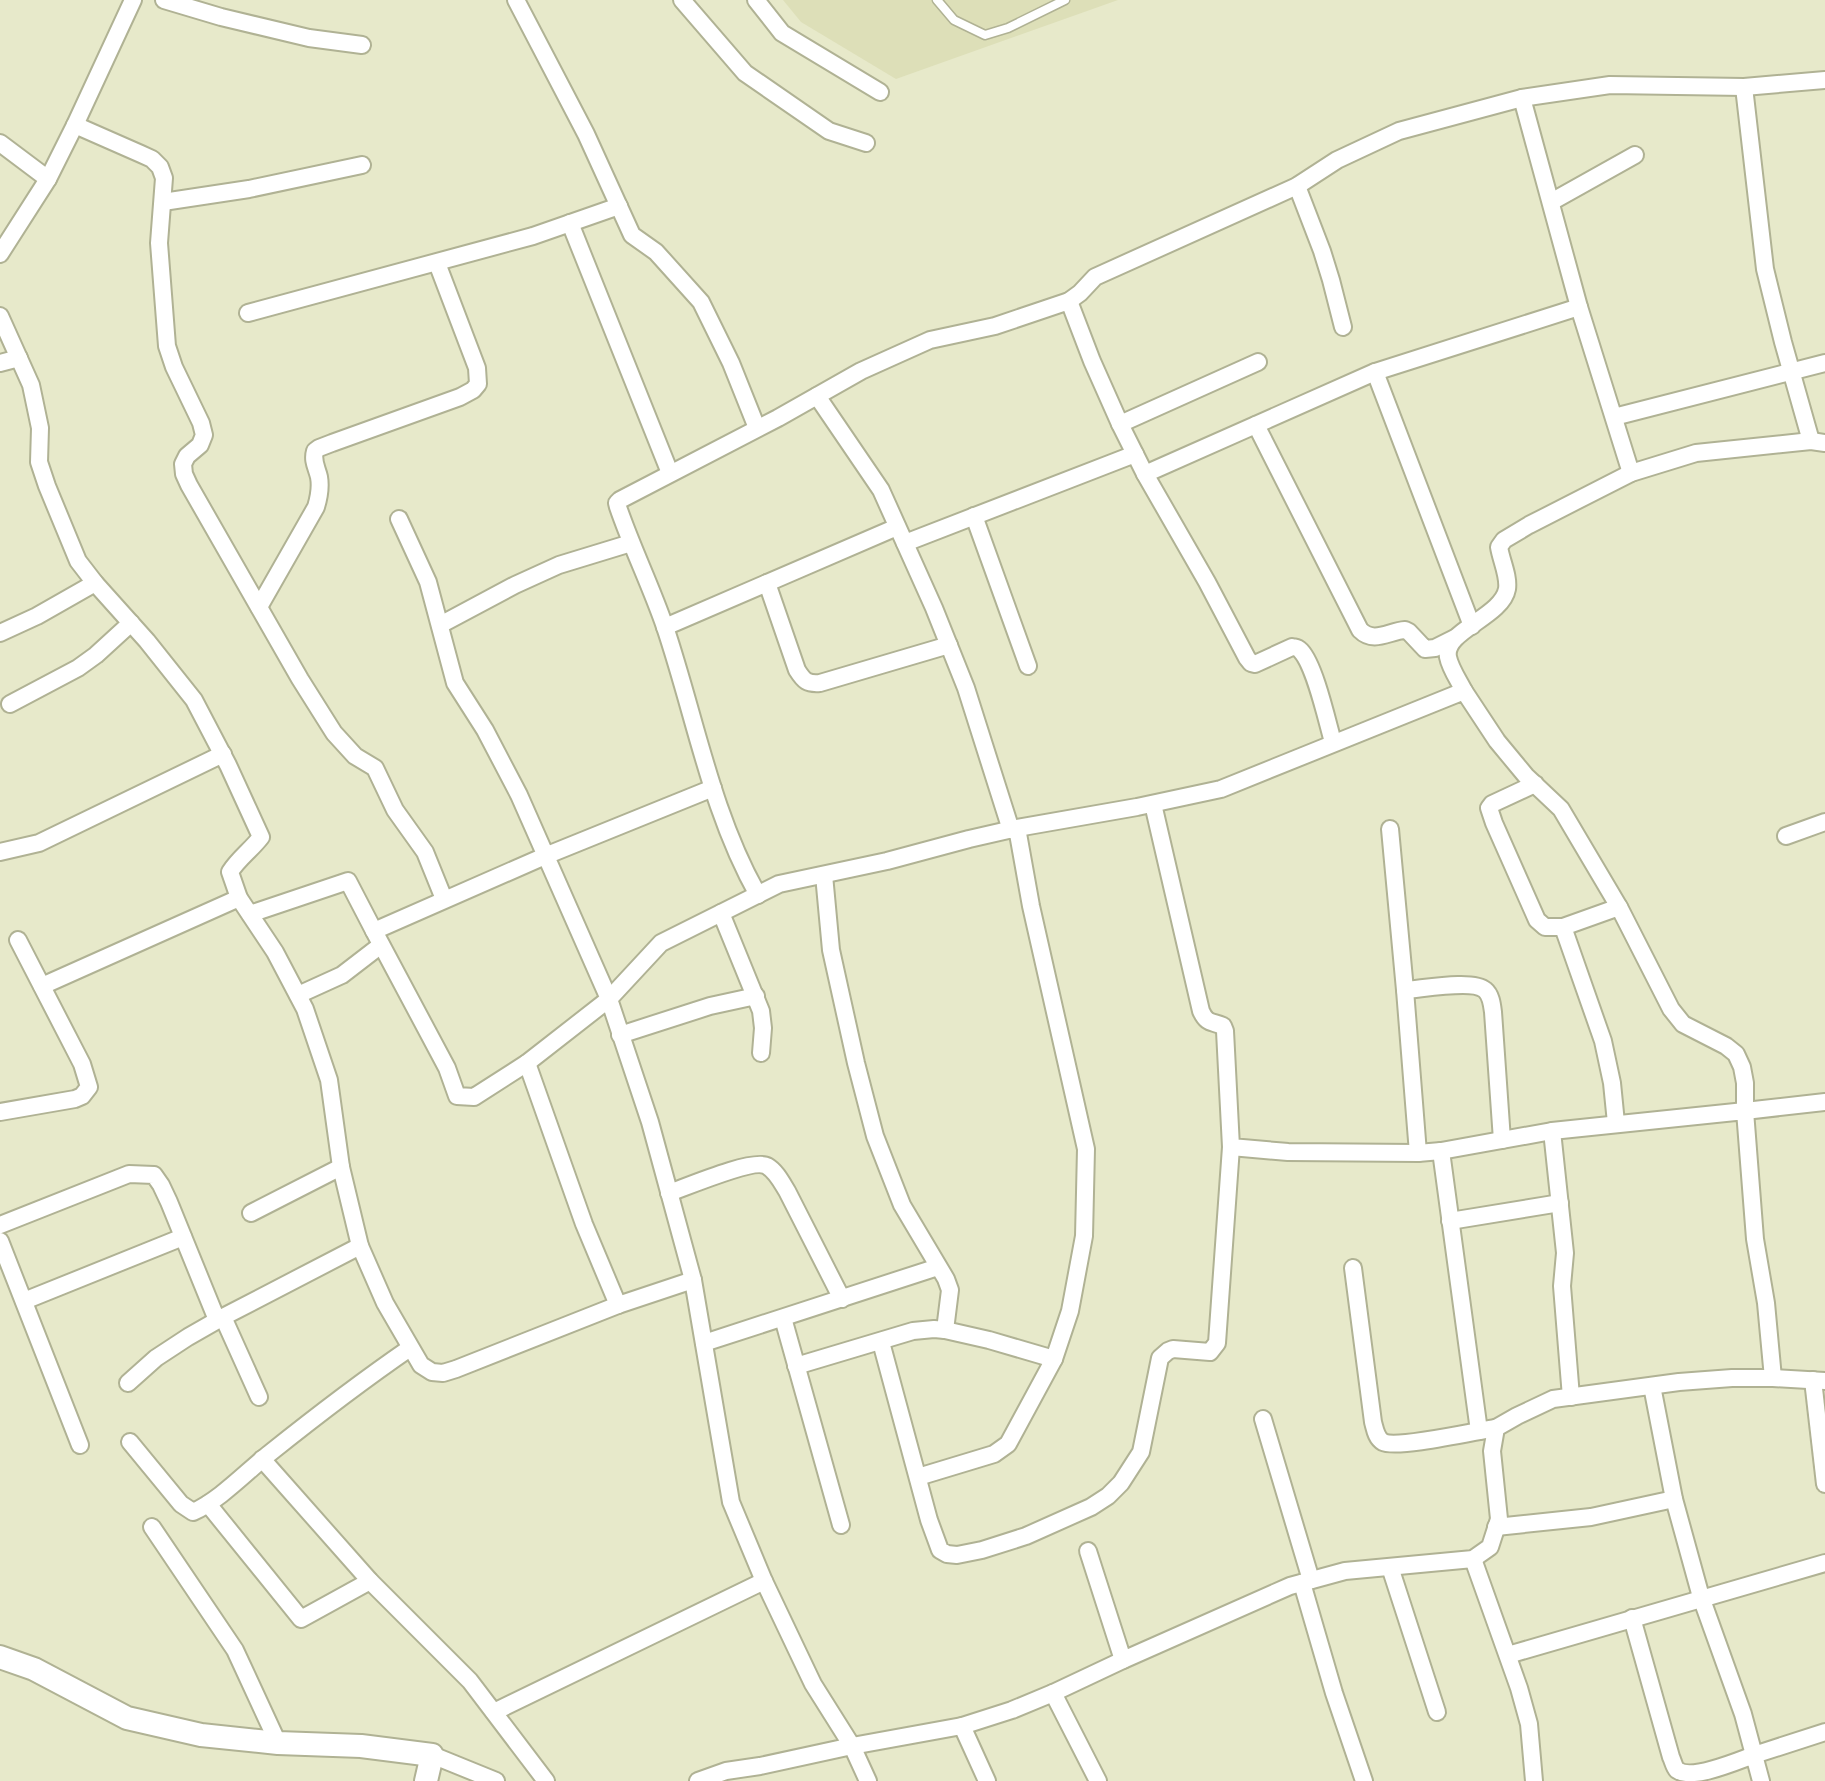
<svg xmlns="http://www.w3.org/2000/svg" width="1825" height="1781" font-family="Mulish,sans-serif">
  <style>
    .built { fill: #dddfb8 }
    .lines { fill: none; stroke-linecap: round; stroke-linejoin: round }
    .lane-casing { stroke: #b0b294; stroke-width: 11 }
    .street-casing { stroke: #b0b294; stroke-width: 20 }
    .secondary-casing { stroke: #b0b294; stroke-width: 26 }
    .lane { stroke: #fff; stroke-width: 8 }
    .street { stroke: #fff; stroke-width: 16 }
    .secondary { stroke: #fff; stroke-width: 22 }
  </style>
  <rect width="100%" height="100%" fill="#e7e9ca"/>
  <!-- built -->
  <polygon class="built" points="783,0 1118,0 896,79 801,22"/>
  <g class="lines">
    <!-- lane casing -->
    <g class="lane-casing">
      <polyline id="lane" points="937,0 954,20 985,35 1008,28 1065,0"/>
    </g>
    <!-- street casing -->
    <g class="street-casing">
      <g id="street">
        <polyline points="164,0 221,17 309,38 362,45"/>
        <polyline points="516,0 586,134 632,235 656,252 701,302 731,363 757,428"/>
        <polyline points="682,0 745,73 829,131 866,143"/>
        <polyline points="756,0 782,33 880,92"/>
        <polyline points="1744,87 1765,269 1783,342 1811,441"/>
        <polyline points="1522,98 1579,307"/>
        <polyline points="75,125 141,154 152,159 160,167 164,178 159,243 167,346 174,367 201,423 204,435 200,445 187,456 183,464 184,474 189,485 300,679 334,733 355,756 375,768 395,810 425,852 444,899"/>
        <polyline points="0,143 48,179"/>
        <polyline points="1297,186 1322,251 1331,280 1343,327"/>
        <polyline points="163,202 249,189 362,165"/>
        <polyline points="1551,202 1635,155"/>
        <polyline points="570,223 670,473"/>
        <polyline points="0,254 48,179 75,125 133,0"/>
        <polyline points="1069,301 1092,361 1120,424"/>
        <polyline points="248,313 533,236 619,206"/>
        <path d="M0 316 31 385 40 428 39 462 47 486 78 561 95 583 147 641 194 700 228 765 261 837C251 850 238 859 230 872L239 898 275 952 305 1009 329 1080 341 1167 360 1246 385 1303 421 1365 432 1372 443 1373 456 1369 618 1305 693 1280"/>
        <path d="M1258 362 1120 424 1145 474 1207 582 1247 658 1251 663 1255 664 1292 647C1297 648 1297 647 1301 651 1315 666 1327 721 1333 742"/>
        <polyline points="0,363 19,358"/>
        <polyline points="1375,372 1472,626"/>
        <polyline points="817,396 881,490 934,608 966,688 1011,830"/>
        <polyline points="1614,417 1825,363"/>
        <path d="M1256 425 1360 630C1374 644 1389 631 1405 630L1409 632 1425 649 1435 648 1455 638"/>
        <polyline points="1145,474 1375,372 1579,307 1631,473"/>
        <polyline points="974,516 1028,666"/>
        <polyline points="399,519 428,582 455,683 485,730 519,795 609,999 527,1063 474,1097 457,1096 447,1068 374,931 545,856 713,788"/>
        <polyline points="905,543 1135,454"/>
        <path d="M767 583 797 670C804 681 807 684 820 683L949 645"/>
        <path d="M259 607 316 507C319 497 321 488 319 477 317 468 312 461 315 451L319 448 332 443 460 397 473 390 478 384 477 368 437 263"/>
        <polyline points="440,625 515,585 559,565 631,543"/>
        <polyline points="665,627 897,527"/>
        <polyline points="0,633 37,616 95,583"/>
        <path d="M1464 691C1459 681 1450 668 1448 657 1443 631 1502 617 1507 589 1509 576 1501 560 1499 547L1504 540 1529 525 1631 473 1696 453 1811 441 1825 443"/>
        <polyline points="10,704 78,668 96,655 131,623"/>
        <polyline points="1535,784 1492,804 1489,808 1494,823 1537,920 1545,927 1563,927 1619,907"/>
        <polyline points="1390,829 1405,990 1418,1153"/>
        <polyline points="1786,836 1825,822"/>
        <polyline points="0,852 39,843 223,754"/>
        <polyline points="824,875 831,950 856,1063 875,1136 902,1205 946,1279 950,1290 945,1330"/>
        <path d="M758 895C711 812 695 716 665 627 651 586 632 548 618 507L617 503 620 500 778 418 861 371 930 340 995 326 1069 301 1080 293 1095 277 1297 186 1337 160 1399 131 1522 98 1610 85 1744 87 1825 80"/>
        <polyline points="721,913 761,1011 763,1028 761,1053"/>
        <polyline points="250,914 348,881 374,931"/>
        <polyline points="1563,927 1603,1041 1612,1083 1616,1123"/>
        <polyline points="42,986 239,898"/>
        <path d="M1405 990C1422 989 1473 979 1485 990 1491 995 1492 1004 1493 1012L1502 1140"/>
        <polyline points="298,995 342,975 381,945"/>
        <polyline points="620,1035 710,1006 756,996"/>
        <polyline points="527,1063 584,1224 618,1305"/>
        <polyline points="0,1112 75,1099 82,1096 89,1087 82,1064 18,940"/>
        <polyline points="1552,1131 1565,1253 1562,1286 1571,1397"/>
        <polyline points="1441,1151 1479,1431"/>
        <path d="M669 1193C686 1187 754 1158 767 1166 776 1171 782 1183 787 1191L842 1299"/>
        <polyline points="251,1213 341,1167"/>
        <polyline points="1450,1221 1560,1203"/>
        <polyline points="0,1225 129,1174 154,1175 161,1185 169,1202 217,1320"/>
        <polyline points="0,1241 80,1445"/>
        <path d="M1353 1268 1373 1422C1375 1429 1376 1438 1383 1442 1397 1449 1476 1431 1496 1428"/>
        <polyline points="24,1301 183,1237"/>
        <polyline points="223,1317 259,1397"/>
        <polyline points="783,1318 841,1525"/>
        <polyline points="881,1342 929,1520 940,1550 947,1554 957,1555 982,1550 1026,1536 1091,1507 1108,1496 1121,1483 1141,1452 1160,1358 1168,1351 1173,1349 1210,1352 1217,1343 1231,1147"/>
        <polyline points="704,1343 938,1267"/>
        <polyline points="796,1366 913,1331 934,1329 945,1330 989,1340 1054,1359"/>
        <polyline points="1773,1378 1825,1381"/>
        <polyline points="1813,1380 1825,1484"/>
        <polyline points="128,1383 156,1358 188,1337 223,1317 360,1246"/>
        <polyline points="1652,1386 1674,1499 1701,1597 1743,1714 1754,1755 1825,1732"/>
        <polyline points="1263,1419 1311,1580"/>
        <path d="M130 1442 181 1504 193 1512C220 1500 246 1472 270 1453 315 1417 362 1381 410 1348"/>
        <polyline points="262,1459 370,1581 470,1681 546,1781"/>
        <polyline points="918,1477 994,1454 1008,1444 1054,1359 1070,1311 1084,1236 1086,1149 1031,906 1017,828"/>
        <polyline points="208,1504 301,1619 370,1581"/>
        <polyline points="152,1527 235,1650 278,1743"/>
        <polyline points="1496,1527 1591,1517 1674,1499"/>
        <polyline points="1088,1551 1123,1660"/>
        <polyline points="1473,1559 1519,1688 1529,1724 1534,1781"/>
        <polyline points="1390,1567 1437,1712"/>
        <polyline points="1302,1583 1334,1693 1364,1781"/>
        <path d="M1632 1618 1671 1757C1673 1761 1674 1767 1677 1770 1692 1781 1737 1761 1754 1755L1761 1781"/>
        <polyline points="1508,1655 1825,1563"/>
        <polyline points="494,1712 764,1581"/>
        <polyline points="962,1726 987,1781"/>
        <polyline points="432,1755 496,1781"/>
        <polyline points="698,1781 726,1771 760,1766 852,1746 813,1684 764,1581 731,1502 693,1280 650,1122 609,999 661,943 779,884 887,861 969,839 1017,828 1137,807 1221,789 1464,691 1497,741 1526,776 1561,809 1619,907 1671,1009 1683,1024 1726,1046 1736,1054 1742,1067 1745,1083 1745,1111 1825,1102"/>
        <polyline points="868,1781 852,1746 962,1726 1012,1710 1053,1693"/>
        <path d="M1098 1781 1053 1693 1123 1660 1290 1586 1345 1571 1473 1559 1490 1547 1499 1519 1492 1451 1496 1428 1517 1416 1553 1399 1679 1382 1732 1378H1773L1766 1303 1755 1239 1745 1111 1552 1131 1441 1151 1418 1153 1288 1152 1231 1147 1225 1031 1223 1026C1211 1021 1207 1024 1201 1011L1153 804"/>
      </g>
    </g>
    <!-- secondary casing -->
    <g class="secondary-casing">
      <polyline id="secondary" points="0,1657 34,1669 127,1718 201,1735 278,1743 361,1746 432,1755 426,1781"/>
    </g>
    <!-- lane -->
    <use href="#lane" class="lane"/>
    <!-- street -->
    <use href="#street" class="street"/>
    <!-- secondary -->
    <use href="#secondary" class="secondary"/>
  </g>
</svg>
